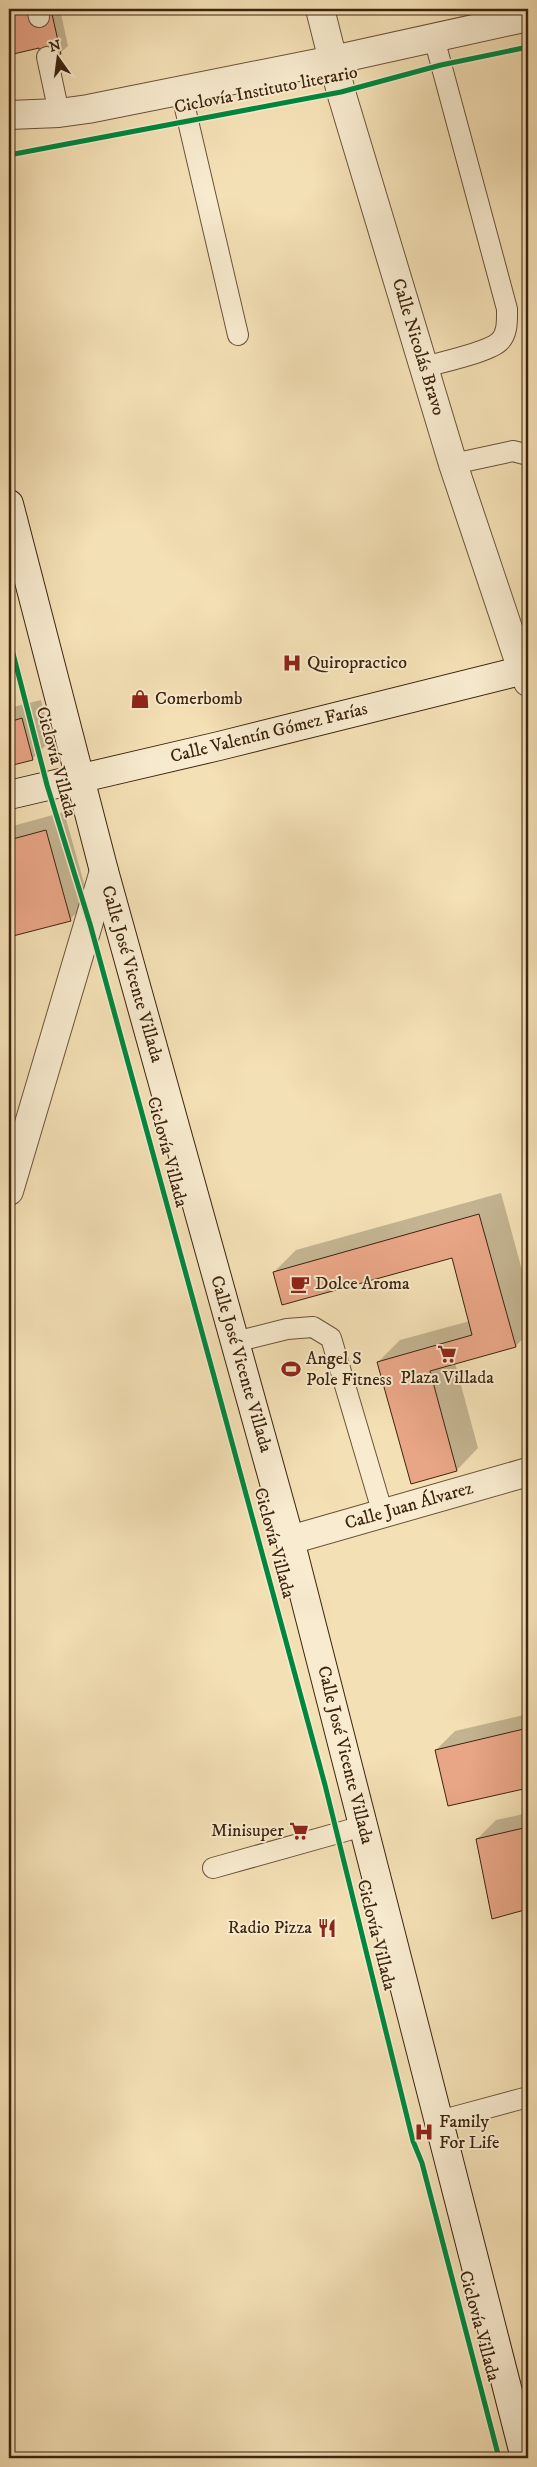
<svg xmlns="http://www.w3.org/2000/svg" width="537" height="2467" font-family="'IM FELL DW Pica',serif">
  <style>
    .shadow { fill: #0003 }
    .building { fill: #e9a687; stroke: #3c240e }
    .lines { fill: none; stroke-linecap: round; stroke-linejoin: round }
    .service-casing { stroke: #6a5338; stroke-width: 22 }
    .minor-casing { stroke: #6a5338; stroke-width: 30 }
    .secondary-casing { stroke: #3c240e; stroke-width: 30 }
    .service { stroke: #f8ebcf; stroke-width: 20 }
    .minor { stroke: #f8ebcf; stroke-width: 28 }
    .secondary { stroke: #f8ebcf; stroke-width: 28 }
    .cycleway-casing { stroke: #f8ebcf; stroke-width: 8 }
    .cycleway { stroke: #00873e; stroke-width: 5 }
    .labels { text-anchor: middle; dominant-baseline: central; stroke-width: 4; stroke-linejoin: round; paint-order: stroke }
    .street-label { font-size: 18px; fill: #3c240e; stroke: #f8ebcf }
    .poi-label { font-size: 18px; fill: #3c240e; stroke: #f8ebcf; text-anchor: start }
  </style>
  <rect width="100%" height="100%" fill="#f4e0b5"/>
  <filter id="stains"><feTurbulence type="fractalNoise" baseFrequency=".004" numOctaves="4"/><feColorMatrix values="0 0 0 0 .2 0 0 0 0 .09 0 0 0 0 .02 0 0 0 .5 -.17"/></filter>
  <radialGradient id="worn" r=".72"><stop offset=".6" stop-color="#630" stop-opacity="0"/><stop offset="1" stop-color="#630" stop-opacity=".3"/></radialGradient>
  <!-- shadow -->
  <g class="shadow">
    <polygon points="9,9 41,9 42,11 60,9 68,46 60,53 40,47 9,53"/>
    <polygon points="41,700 51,740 32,759 9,765 9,708"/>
    <polygon points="64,812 89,901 70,919 9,936 9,827"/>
    <polygon points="501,1193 528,1292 528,1333 516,1346 455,1363 478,1448 457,1470 378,1362 400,1340 470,1321 452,1257 274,1272 296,1250"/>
    <polygon points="528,1714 528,1787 449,1805 436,1750 455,1731"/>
    <polygon points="528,1813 528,1908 493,1918 477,1839 496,1820"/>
  </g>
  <!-- building -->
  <g class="building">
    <polygon points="24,9 32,9 34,18 52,14 61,54 41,58 39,48 9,55 9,12"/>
    <polygon points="22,718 33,760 9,766 9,722"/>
    <polygon points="46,830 71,921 9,937 9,840"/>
    <polygon points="479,1214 516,1347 430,1371 457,1471 411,1484 377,1362 472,1335 452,1258 282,1305 273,1272"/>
    <polygon points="528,1728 528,1788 448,1806 435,1750"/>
    <polygon points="528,1827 528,1909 492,1919 476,1839"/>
  </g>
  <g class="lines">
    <!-- service casing -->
    <g class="service-casing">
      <g id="service">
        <polyline points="37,9 39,17"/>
        <polyline points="47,57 59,113"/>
        <polyline points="181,91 238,335"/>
        <path d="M424 367C440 363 488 352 499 342 508 334 507 320 507 309L434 38"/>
        <polyline points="453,464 513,451 528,455"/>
        <polyline points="235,1342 287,1329 313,1327 331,1338 383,1514"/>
        <polyline points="213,1868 363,1826"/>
        <polyline points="439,2121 528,2097"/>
      </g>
    </g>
    <!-- minor casing -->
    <g class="minor-casing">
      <g id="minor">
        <polyline points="320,9 341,92 453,464 522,670 528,682"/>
        <polyline points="9,115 59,113 88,109 333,60 528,17"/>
        <polyline points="9,1191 104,871"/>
        <polyline points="290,1540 528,1472"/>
      </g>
    </g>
    <!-- secondary casing -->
    <g class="secondary-casing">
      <g id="secondary">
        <polyline points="9,504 104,871 290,1540 525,2458"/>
        <polyline points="9,795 219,746 528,669"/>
      </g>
    </g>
    <!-- service -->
    <use href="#service" class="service"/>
    <!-- minor -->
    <use href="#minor" class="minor"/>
    <!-- secondary -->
    <use href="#secondary" class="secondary"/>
    <!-- cycleway casing -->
    <g class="cycleway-casing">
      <g id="cycleway">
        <polyline points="9,155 341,92 441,65 528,47"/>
        <polyline points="9,638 47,785 90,924 212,1369 325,1785 413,2141 422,2163 499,2458"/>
      </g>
    </g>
    <!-- cycleway -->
    <use href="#cycleway" class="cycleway"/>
  </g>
  <!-- icons -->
  <defs>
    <g id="hospital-bare" transform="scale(1.5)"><path d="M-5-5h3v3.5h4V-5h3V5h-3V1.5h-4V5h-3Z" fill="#8f2418" stroke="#f8ebcf" stroke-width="2.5" paint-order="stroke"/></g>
    <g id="shop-bare" transform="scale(1.5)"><path d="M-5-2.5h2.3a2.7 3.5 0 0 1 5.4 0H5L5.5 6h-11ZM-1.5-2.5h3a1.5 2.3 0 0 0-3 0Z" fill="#8f2418" stroke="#f8ebcf" stroke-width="2.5" paint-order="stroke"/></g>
    <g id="cafe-bare" transform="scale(1.5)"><path d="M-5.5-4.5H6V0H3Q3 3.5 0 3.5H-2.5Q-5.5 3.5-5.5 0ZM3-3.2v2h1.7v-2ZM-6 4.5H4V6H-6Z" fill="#8f2418" stroke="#f8ebcf" stroke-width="2.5" paint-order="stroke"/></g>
    <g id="supermarket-bare" transform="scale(1.5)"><path d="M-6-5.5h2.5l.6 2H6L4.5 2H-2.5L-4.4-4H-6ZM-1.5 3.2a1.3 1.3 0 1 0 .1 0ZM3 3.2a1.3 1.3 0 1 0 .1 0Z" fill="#8f2418" stroke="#f8ebcf" stroke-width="2.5" paint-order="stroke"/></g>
    <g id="stadium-bare" transform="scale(1.5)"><path d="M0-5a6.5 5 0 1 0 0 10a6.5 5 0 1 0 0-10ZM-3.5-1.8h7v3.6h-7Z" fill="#8f2418" stroke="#f8ebcf" stroke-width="2.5" paint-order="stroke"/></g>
    <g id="restaurant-bare" transform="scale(1.5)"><path d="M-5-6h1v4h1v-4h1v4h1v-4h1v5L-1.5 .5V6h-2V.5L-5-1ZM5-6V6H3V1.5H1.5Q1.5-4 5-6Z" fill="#8f2418" stroke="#f8ebcf" stroke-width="2.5" paint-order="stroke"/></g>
  </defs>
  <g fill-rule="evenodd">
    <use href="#hospital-bare" x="292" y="663"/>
    <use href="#shop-bare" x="140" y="699"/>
    <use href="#cafe-bare" x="300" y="1284"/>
    <use href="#supermarket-bare" x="447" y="1354"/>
    <use href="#stadium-bare" x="291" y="1369"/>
    <use href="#supermarket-bare" x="299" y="1831"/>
    <use href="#restaurant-bare" x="327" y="1928"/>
    <use href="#hospital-bare" x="424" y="2132"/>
  </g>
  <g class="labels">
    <!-- street labels -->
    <g class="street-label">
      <text transform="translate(266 90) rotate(-11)">Ciclovía Instituto literario</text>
      <text transform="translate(418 347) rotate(73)">Calle Nicolás Bravo</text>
      <text transform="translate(269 733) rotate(-14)">Calle Valentín Gómez Farías</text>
      <text transform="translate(56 762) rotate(75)">Ciclovía Villada</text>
      <text transform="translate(132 974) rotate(74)">Calle José Vicente Villada</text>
      <text transform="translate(167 1152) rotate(75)">Ciclovía Villada</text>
      <text transform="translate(241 1364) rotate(74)">Calle José Vicente Villada</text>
      <text transform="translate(409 1506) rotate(-16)">Calle Juan Álvarez</text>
      <text transform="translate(274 1543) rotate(75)">Ciclovía Villada</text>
      <text transform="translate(345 1755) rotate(76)">Calle José Vicente Villada</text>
      <text transform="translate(376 1935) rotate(76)">Ciclovía Villada</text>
      <text transform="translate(479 2326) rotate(75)">Ciclovía Villada</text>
    </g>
    <!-- poi labels -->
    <g class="poi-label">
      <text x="307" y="663">Quiropractico</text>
      <text x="155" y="699">Comerbomb</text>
      <text x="315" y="1284">Dolce Aroma</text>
      <text x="306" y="1359">Angel S<tspan x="306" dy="21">Pole Fitness</tspan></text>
      <text x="447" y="1378" text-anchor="middle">Plaza Villada</text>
      <text x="284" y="1831" text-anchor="end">Minisuper</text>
      <text x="312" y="1928" text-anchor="end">Radio Pizza</text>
      <text x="439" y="2122">Family<tspan x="439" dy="21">For Life</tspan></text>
    </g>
  </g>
  <!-- margin -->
  <rect width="537" height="2467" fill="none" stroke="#f4e0b5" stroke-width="30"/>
  <rect x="10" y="10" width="517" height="2447" fill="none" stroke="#3c240e" stroke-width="2.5"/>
  <rect x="15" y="15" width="507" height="2437" fill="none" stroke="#3c240e"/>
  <!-- north arrow -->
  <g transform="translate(58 58) rotate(346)" stroke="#f8ebcf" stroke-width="4" paint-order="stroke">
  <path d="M0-4L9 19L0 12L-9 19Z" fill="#3c240e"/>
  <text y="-8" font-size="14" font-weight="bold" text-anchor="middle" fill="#3c240e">N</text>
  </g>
  <rect width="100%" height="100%" filter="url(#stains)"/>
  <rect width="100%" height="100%" fill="url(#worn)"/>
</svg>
